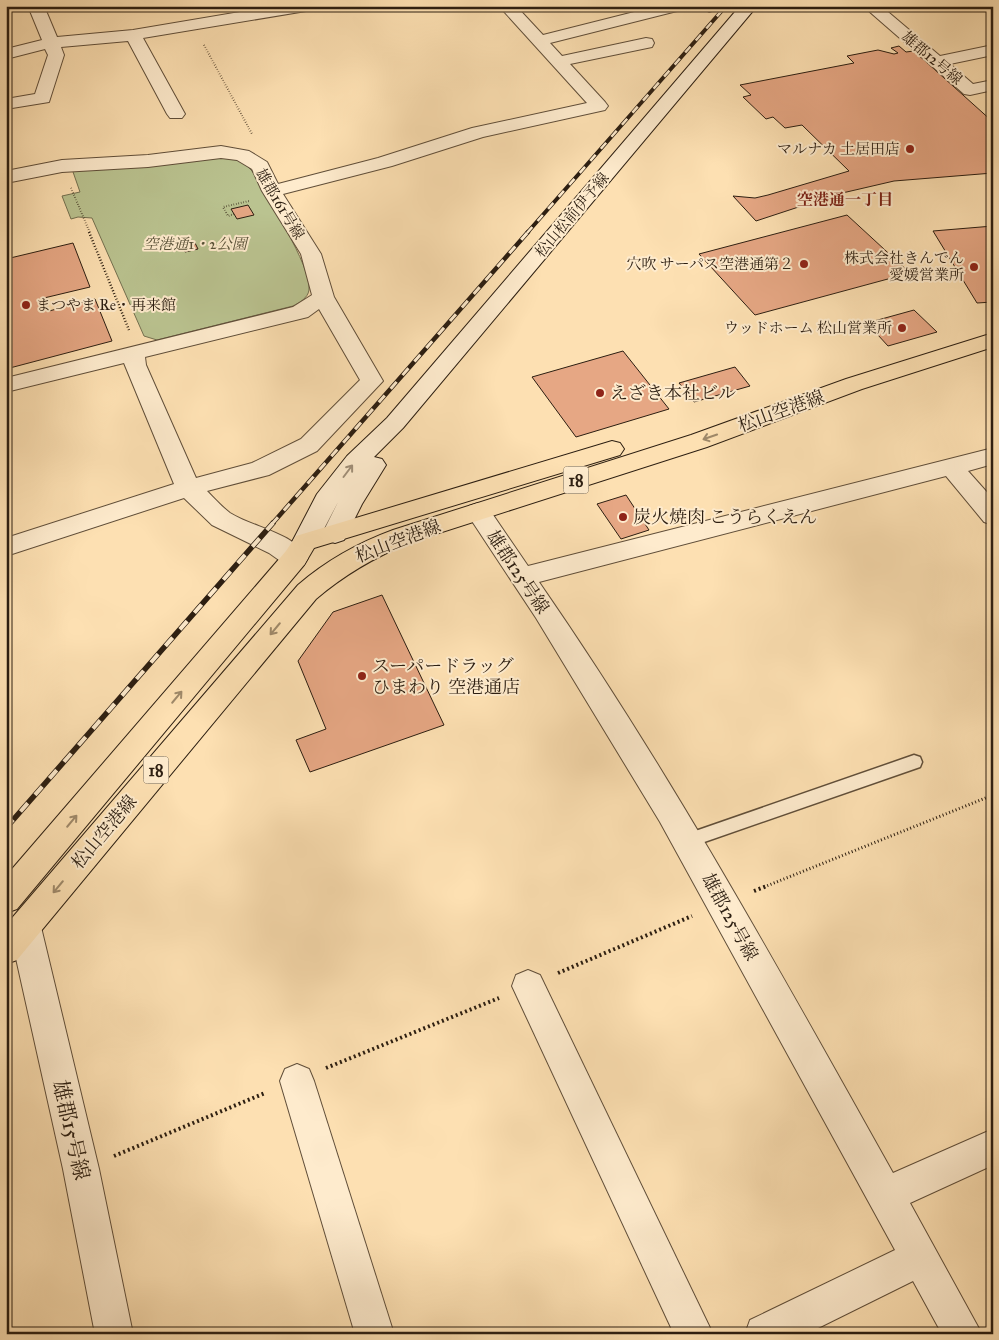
<svg xmlns="http://www.w3.org/2000/svg" width="999" height="1340" font-family="'IM FELL Great Primer','Noto Serif JP',serif">
  <style>
    .green { fill: #bac390; stroke: #737050 }
    .building { fill: #e6a784; stroke: #2c1e11 }
    .lines { fill: none; stroke-linecap: round; stroke-linejoin: round }
    .lane-casing { stroke: #604e39; stroke-width: 3 }
    .street-casing { stroke: #604e39; stroke-width: 2 }
    .secondary-casing { stroke: #2c1e11; stroke-width: 2 }
    .primary-casing { stroke: #2c1e11; stroke-width: 2 }
    .path-far3 { stroke: #2c1e11; stroke-width: 2; stroke-dasharray: 0.5 2; stroke-linecap: butt }
    .path-far2 { stroke: #2c1e11; stroke-width: 2.5; stroke-dasharray: 1 2; stroke-linecap: butt }
    .path-far1 { stroke: #2c1e11; stroke-width: 3; stroke-dasharray: 1 2.5; stroke-linecap: butt }
    .path { stroke: #2c1e11; stroke-width: 4; stroke-dasharray: 2 3; stroke-linecap: butt }
    .lane { fill: #feebcd; fill-rule: evenodd }
    .street { fill: #feebcd; fill-rule: evenodd }
    .secondary { fill: #feebcd; fill-rule: evenodd }
    .primary { fill: #fde0b2; fill-rule: evenodd }
    .rail-far2-casing { stroke: #2c1e11; stroke-width: 4 }
    .rail-far1-casing { stroke: #2c1e11; stroke-width: 4.5 }
    .rail-casing { stroke: #2c1e11; stroke-width: 5.5 }
    .rail-far2 { stroke: #feebcd; stroke-width: 2.5; stroke-dasharray: 8; stroke-linecap: butt }
    .rail-far1 { stroke: #feebcd; stroke-width: 3; stroke-dasharray: 9; stroke-linecap: butt }
    .rail { stroke: #feebcd; stroke-width: 4; stroke-dasharray: 11; stroke-linecap: butt }
    .oneway { stroke: #9f896a }
    .oneway2 { stroke: #a08f78 }
    .poi-dot { fill: #8f2418; stroke: #feebcd; stroke-width: 2 }
    .labels { text-anchor: middle; dominant-baseline: central; stroke-width: 4; stroke-linejoin: round; paint-order: stroke }
    .far-street-label { font-size: 15px; fill: #2c1e11; stroke: #feebcd }
    .far-poi-label { font-size: 15px; fill: #2c1e11; stroke: #feebcd; text-anchor: end }
    .far-park-label { font-size: 15px; font-style: italic; fill: #575037; stroke: #feebcd }
    .far-neighbourhood-label { font-size: 16px; font-weight: bold; fill: #7a1f14; stroke: #feebcd }
    .shield { fill: #feebcd; stroke: #6b5c49; stroke-width: 1 }
    .shield-label { font-size: 16px; font-weight: bold; fill: #2c1e11 }
    .poi-label { font-size: 18px; fill: #2c1e11; stroke: #feebcd; text-anchor: start }
    .street-label { font-size: 18px; fill: #2c1e11; stroke: #feebcd }
    .near-street-label { font-size: 21px; fill: #2c1e11; stroke: #feebcd }
  </style>
  <rect width="100%" height="100%" fill="#fde0b2"/>
  <filter id="stains"><feTurbulence type="fractalNoise" baseFrequency=".004" numOctaves="4"/><feColorMatrix values="0 0 0 0 .2 0 0 0 0 .09 0 0 0 0 .02 0 0 0 .5 -.17"/></filter>
  <radialGradient id="worn" r=".72"><stop offset=".6" stop-color="#630" stop-opacity="0"/><stop offset="1" stop-color="#630" stop-opacity=".3"/></radialGradient>
  <!-- green -->
  <path class="green" d="M221 156 241 160 252 171C265 195 312 266 309 290 308 298 299 303 293 306L157 340 144 336 92 218 78 217 71 219 62 196 80 192 72 169Z"/>
  <!-- building -->
  <g class="building">
    <polygon points="899,46 906,52 914,51 993,122 993,173 894,181 838,194 756,221 733,196 755,198 768,195 849,171 802,125 785,128 773,117 766,119 743,97 751,95 740,85 854,63 847,56 878,50 894,54 898,53 891,48"/>
    <polygon points="248,205 254,215 237,219 231,209"/>
    <polygon points="847,215 910,273 755,315 699,254"/>
    <polygon points="993,226 993,302 977,303 933,231"/>
    <polygon points="194,241 198,249 185,252 181,244"/>
    <polygon points="73,243 90,287 44,298 49,311 95,299 112,341 6,369 6,259"/>
    <polygon points="914,310 937,332 888,346 867,323"/>
    <polygon points="623,351 669,409 576,437 532,377"/>
    <polygon points="735,367 750,386 694,402 679,383"/>
    <polygon points="626,495 649,530 621,539 597,504"/>
    <polygon points="382,595 444,725 310,772 296,740 326,729 298,661 333,612"/>
  </g>
  <g class="lines">
    <!-- lane casing -->
    <g class="lane-casing">
      <polygon id="lane" points="914,755 920,757 922,762 920,767 687,848 681,846 679,841 681,836"/>
    </g>
    <!-- street casing -->
    <g class="street-casing">
      <g id="street">
        <polygon points="28,6 44,6 57,37 133,30 276,6 314,6 306,11 143,38 185,114 182,118 170,118 167,114 128,41 61,47 64,55 49,102 6,109 6,99 35,94 48,55 45,49 6,59 6,49 42,40"/>
        <path d="M499 6H516L543 35 658 6H687L685 9 550 43 562 56 646 38 652 39 654 43 652 47 570 64 605 102 608 106 605 110 483 137 392 166 283 194 321 254 334 297 383 381 317 451 269 475 207 491C214 498 222 507 230 513 254 528 293 532 308 558L304 565 295 567 286 565 269 553 212 525 184 498 6 556V538L174 484 124 363 6 392V378L293 307 312 295 301 254 262 191 252 169 237 160 221 158 148 167 62 172 6 183V171L62 160 148 155 221 146 249 151 267 162 278 184 378 158 472 128 587 103ZM319 309 360 380 301 439 252 463 196 478 146 365 145 357 308 317Z"/>
        <polygon points="718,6 715,10 709,12 701,7"/>
        <polygon points="863,6 881,6 940,56 993,45 993,55 950,64 973,84 993,80 993,90 970,95 964,94"/>
        <path d="M993 448V464L968 471 993 499V525L984 522 946 476 539 582C670 771 781 973 893 1173L993 1129V1165L910 1203 982 1334H942L913 1281 806 1334H745L750 1320 895 1250 660 822 536 618 466 512 469 506 478 503 487 506 528 566Z"/>
        <polygon points="25,912 36,917 41,927 99,1169 133,1334 95,1334 63,1169 9,927 14,917"/>
        <polygon points="528,970 540,975 713,1334 674,1334 512,986 516,975"/>
        <polygon points="297,1064 309,1069 314,1081 394,1334 355,1334 280,1081 285,1069"/>
      </g>
    </g>
    <!-- secondary casing -->
    <g class="secondary-casing">
      <polygon id="secondary" points="740,6 757,6 403,428 374,457 382,459 386,465 362,504 344,540 335,543 326,540 322,534 338,502 314,548 305,551 296,548 292,542 317,494 347,456 387,418"/>
    </g>
    <!-- primary casing -->
    <g class="primary-casing">
      <g id="primary">
        <path d="M993 333V347L862 389 707 447 411 542C375 557 345 574 316 599L17 960 6 964V925L298 585C327 560 358 543 393 530L691 435 846 379Z"/>
        <polygon points="612,441 620,443 624,449 620,455 314,548 304,565 17,909 6,913 6,876 286,551 296,536"/>
      </g>
    </g>
    <!-- path-far3 -->
    <g class="path-far3">
      <polyline points="204,45 252,134"/>
      <polyline points="71,188 90,233"/>
      <polyline points="234,214 228,216 223,207 249,201"/>
    </g>
    <!-- path-far2 -->
    <polyline class="path-far2" points="89,232 129,330"/>
    <!-- path-far1 -->
    <polyline class="path-far1" points="764,887 993,795"/>
    <!-- path -->
    <g class="path">
      <polyline points="754,891 767,886"/>
      <polyline points="558,973 692,916"/>
      <polyline points="326,1068 499,998"/>
      <polyline points="114,1156 265,1093"/>
    </g>
    <!-- lane -->
    <use href="#lane" class="lane"/>
    <!-- street -->
    <use href="#street" class="street"/>
    <!-- secondary -->
    <use href="#secondary" class="secondary"/>
    <!-- primary -->
    <use href="#primary" class="primary"/>
    <!-- rail-far2 casing -->
    <g class="rail-far2-casing">
      <polyline id="rail-far2" points="527,233 726,6"/>
    </g>
    <!-- rail-far1 casing -->
    <g class="rail-far1-casing">
      <polyline id="rail-far1" points="272,524 528,232"/>
    </g>
    <!-- rail casing -->
    <g class="rail-casing">
      <polyline id="rail" points="6,828 273,523"/>
    </g>
    <!-- rail-far2 -->
    <use href="#rail-far2" class="rail-far2"/>
    <!-- rail-far1 -->
    <use href="#rail-far1" class="rail-far1"/>
    <!-- rail -->
    <use href="#rail" class="rail"/>
  </g>
  <!-- one-way arrows -->
  <defs><path id="oneway-shaft" d="M-6 0H5M1.5-3L5.5 0L1.5 3" fill="none" stroke-width="1.6" stroke-linecap="round" stroke-linejoin="round" transform="scale(1.25)"/></defs>
  <g class="oneway">
    <use href="#oneway-shaft" transform="translate(710 437) rotate(161)"/>
    <use href="#oneway-shaft" transform="translate(275 629) rotate(130)"/>
    <use href="#oneway-shaft" transform="translate(177 697) rotate(-50)"/>
    <use href="#oneway-shaft" transform="translate(72 821) rotate(-50)"/>
    <use href="#oneway-shaft" transform="translate(58 887) rotate(130)"/>
  </g>
  <use class="oneway2" href="#oneway-shaft" transform="translate(348 471) rotate(-53)"/>
  <!-- markers -->
  <g class="poi-dot">
    <circle cx="910" cy="149" r="5"/>
    <circle cx="804" cy="264" r="5"/>
    <circle cx="974" cy="267" r="5"/>
    <circle cx="26" cy="305" r="5"/>
    <circle cx="902" cy="328" r="5"/>
    <circle cx="600" cy="393" r="5"/>
    <circle cx="623" cy="517" r="5"/>
    <circle cx="362" cy="676" r="5"/>
  </g>
  <g class="labels">
    <!-- far-street labels -->
    <g class="far-street-label">
      <text transform="translate(932 58) rotate(40)">雄郡12号線</text>
      <text transform="translate(280 204) rotate(59)">雄郡161号線</text>
      <text transform="translate(572 215) rotate(-50)">松山松前伊予線</text>
    </g>
    <!-- far-poi labels -->
    <g class="far-poi-label">
      <text x="900" y="149">マルナカ 土居田店</text>
      <text x="964" y="258">株式会社きんでん<tspan x="964" dy="17">愛媛営業所</tspan></text>
      <text x="794" y="264">穴吹 サーパス空港通第２</text>
      <text x="36" y="305" text-anchor="start">まつやま Re・再来館</text>
      <text x="892" y="328">ウッドホーム 松山営業所</text>
    </g>
    <!-- far-park labels -->
    <g class="far-park-label">
      <text x="195" y="244">空港通1・2公園</text>
    </g>
    <!-- far-neighbourhood labels -->
    <g class="far-neighbourhood-label">
      <text x="845" y="199">空港通一丁目</text>
    </g>
    <!-- shield labels -->
    <g class="shield">
      <rect x="563.5" y="466.5" width="25" height="27" rx="4"/>
      <rect x="143.5" y="756.5" width="25" height="27" rx="4"/>
    </g>
    <g class="shield-label">
      <text x="576" y="480">18</text>
      <text x="156" y="770">18</text>
    </g>
    <!-- poi labels -->
    <g class="poi-label">
      <text x="610" y="393">えざき本社ビル</text>
      <text x="633" y="517">炭火焼肉 こうらくえん</text>
      <text x="372" y="666">スーパードラッグ<tspan x="372" dy="21">ひまわり 空港通店</tspan></text>
    </g>
    <!-- street labels -->
    <g class="street-label">
      <text transform="translate(781 411) rotate(-20)">松山空港線</text>
      <text transform="translate(398 541) rotate(-21)">松山空港線</text>
      <text transform="translate(518 572) rotate(56)">雄郡125号線</text>
      <text transform="translate(104 832) rotate(-50)">松山空港線</text>
      <text transform="translate(730 917) rotate(61)">雄郡125号線</text>
    </g>
    <!-- near-street labels -->
    <g class="near-street-label">
      <text transform="translate(71 1130) rotate(77)">雄郡15号線</text>
    </g>
  </g>
  <!-- margin -->
  <rect width="999" height="1340" fill="none" stroke="#fde0b2" stroke-width="25"/>
  <rect x="8" y="8" width="984" height="1325" fill="none" stroke="#2c1e11" stroke-width="2.5"/>
  <rect x="12" y="12" width="974" height="1315" fill="none" stroke="#2c1e11"/>
  <rect width="100%" height="100%" filter="url(#stains)"/>
  <rect width="100%" height="100%" fill="url(#worn)"/>
</svg>
